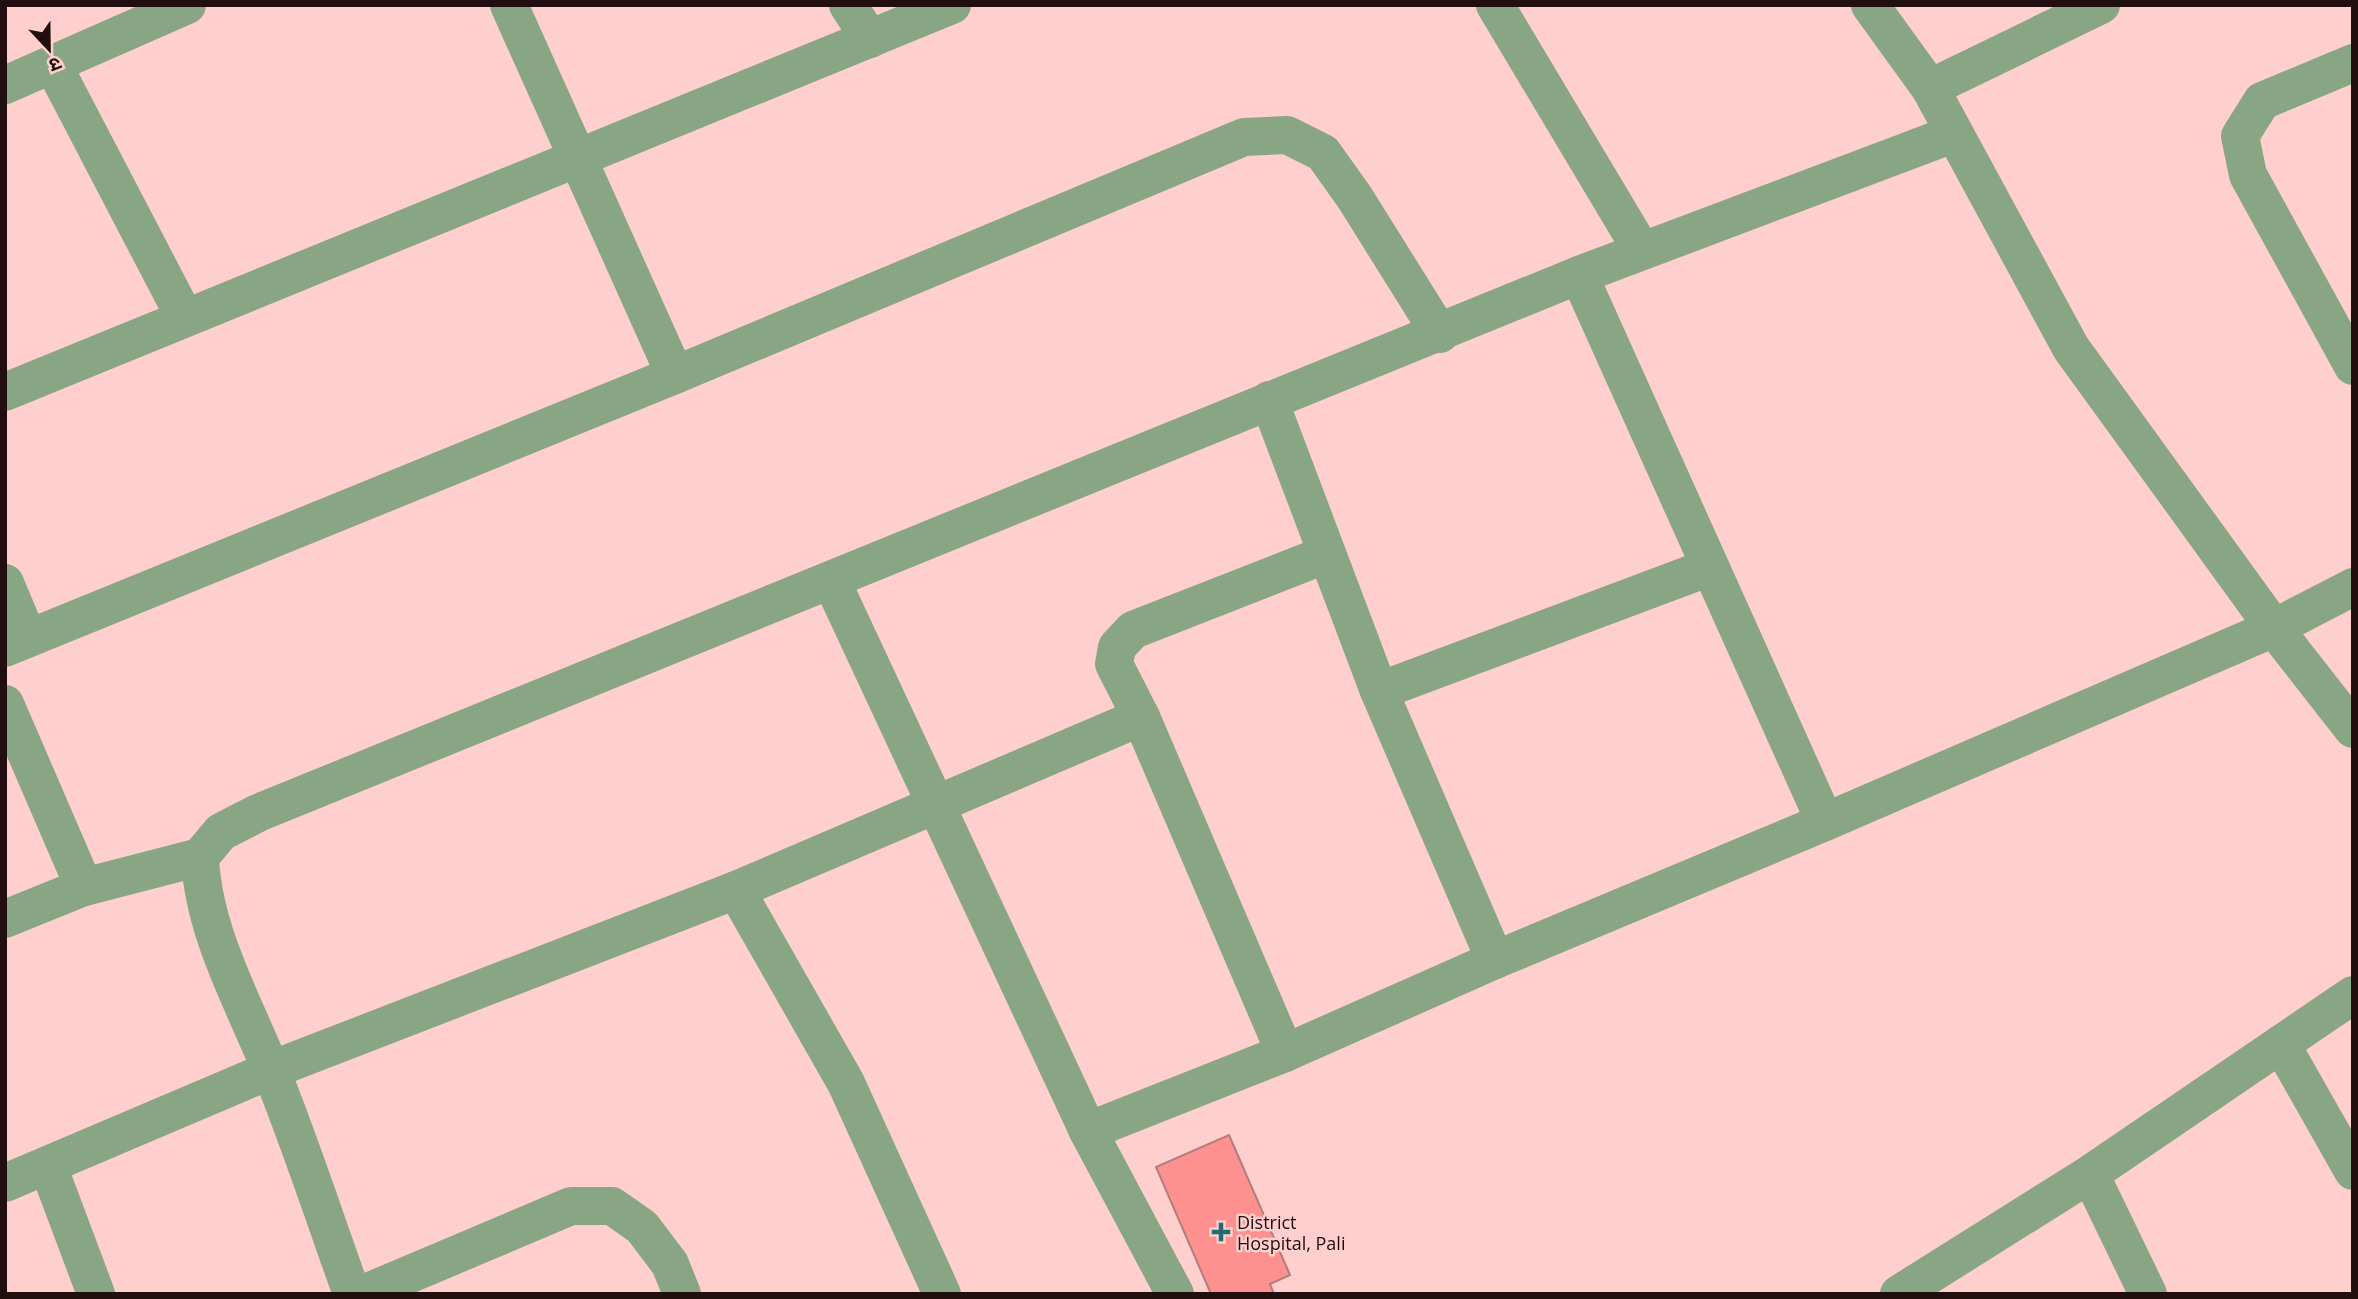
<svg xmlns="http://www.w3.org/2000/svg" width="2358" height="1299" font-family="'Open Sans','Noto Sans Devanagari',sans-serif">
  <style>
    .building { fill: #fe908f; stroke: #b27e7c; stroke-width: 2 }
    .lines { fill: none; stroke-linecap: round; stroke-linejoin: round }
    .minor { stroke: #88a683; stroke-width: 38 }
    .tertiary { stroke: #88a683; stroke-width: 38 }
    .poi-dot { fill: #206c71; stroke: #fecfcd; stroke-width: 2.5 }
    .labels { text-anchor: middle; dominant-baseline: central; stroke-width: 5; stroke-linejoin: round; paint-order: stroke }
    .poi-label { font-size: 18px; fill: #210e0e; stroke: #fecfcd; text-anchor: start }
  </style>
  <rect width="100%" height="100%" fill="#fecfcd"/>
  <!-- building -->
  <polygon class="building" points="1229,1135 1290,1275 1270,1284 1274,1294 1211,1294 1156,1167"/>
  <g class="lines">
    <!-- minor -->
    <g class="minor">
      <polyline points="509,5 675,375"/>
      <polyline points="848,5 870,39"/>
      <polyline points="1495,5 1642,251"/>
      <polyline points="2353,63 2262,101 2240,136 2248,175 2353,366"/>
      <polyline points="53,65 185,318"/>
      <polyline points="5,85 187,5"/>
      <polyline points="1930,88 2101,5"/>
      <polyline points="1579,275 1825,822"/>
      <polyline points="5,392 952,5"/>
      <polyline points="1269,400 1379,691 1495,960"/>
      <polyline points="832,582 1088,1131 1175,1294"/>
      <polyline points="5,583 28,638"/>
      <polyline points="5,648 675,375 1244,137 1287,135 1323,153 1355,198 1440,334"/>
      <polyline points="1379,691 1710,567"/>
      <polyline points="5,704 84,887"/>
      <polyline points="736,890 846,1083 942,1294"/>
      <polyline points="5,919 84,887 200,857"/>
      <polyline points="2281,1044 2353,1171"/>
      <polyline points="1285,1053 1141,717 1114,664 1117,647 1133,630 1327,554"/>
      <polyline points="1088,1131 1285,1053 1495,960 1825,822 2274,628 2353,587"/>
      <polyline points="48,1166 96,1294"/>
      <polyline points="2090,1174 2148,1294"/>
      <polyline points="5,1183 271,1070 736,890 1141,717"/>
      <polyline points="363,1294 571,1206 612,1206 642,1227 670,1264 682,1294"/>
      <polyline points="1899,1294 2090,1174 2353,995"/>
    </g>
    <!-- tertiary -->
    <g class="tertiary">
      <polyline points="1870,5 1930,88 2071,348 2274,628 2353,729"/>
      <path d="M352 1294C325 1219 300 1142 270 1068 242 999 203 931 200 857L221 832 258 813 1579 275 1953 134"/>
    </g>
  </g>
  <!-- markers -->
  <path class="poi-dot" d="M1217.5 1221.5h7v7h7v7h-7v7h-7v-7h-7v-7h7z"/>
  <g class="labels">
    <!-- poi labels -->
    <g class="poi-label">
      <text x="1237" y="1222">District<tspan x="1237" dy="21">Hospital, Pali</tspan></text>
    </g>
  </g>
  <!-- border -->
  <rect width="2358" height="1299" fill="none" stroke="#210e0e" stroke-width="14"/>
  <!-- north arrow -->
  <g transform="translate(49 49) rotate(158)" stroke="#fecfcd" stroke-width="5" paint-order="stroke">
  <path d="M0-5L12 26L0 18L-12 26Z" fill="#210e0e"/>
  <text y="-10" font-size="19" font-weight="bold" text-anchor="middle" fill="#210e0e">उ</text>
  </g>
</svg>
